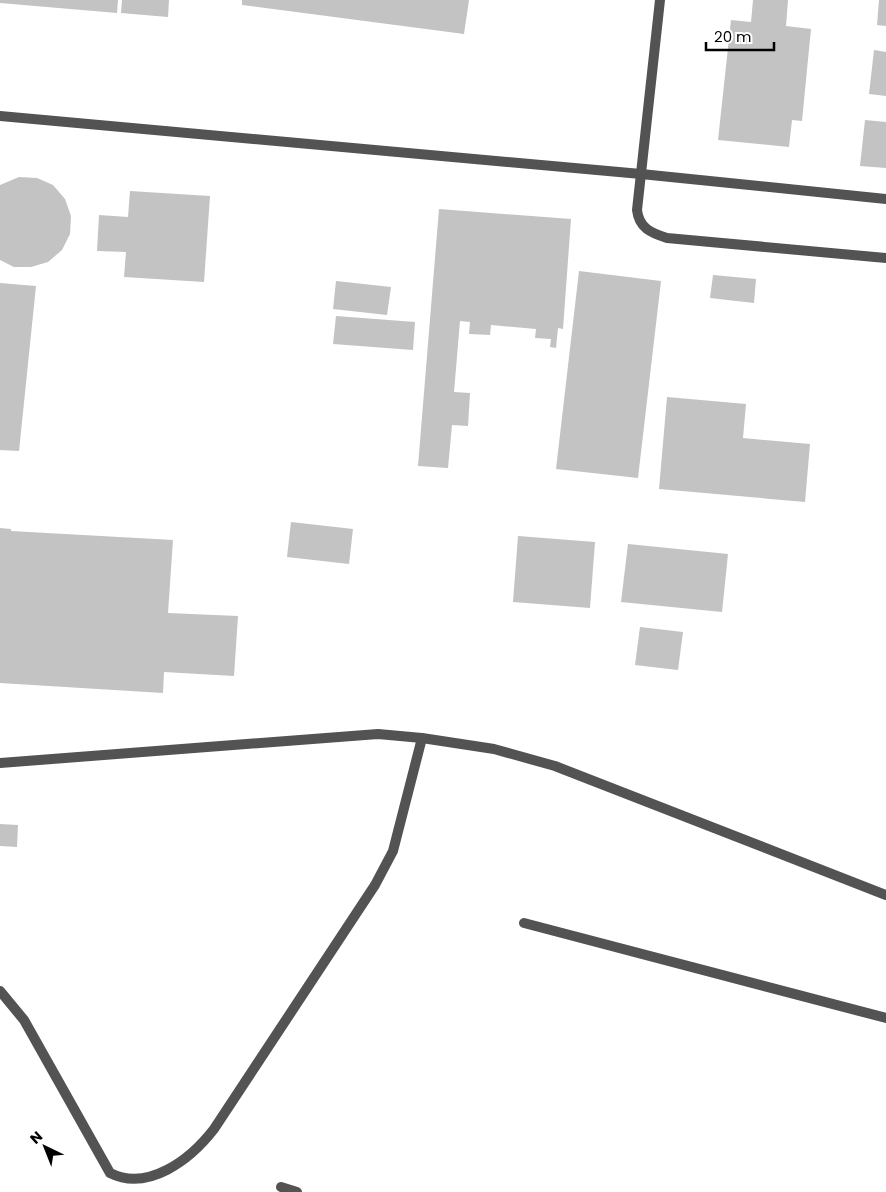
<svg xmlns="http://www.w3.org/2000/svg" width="886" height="1192" font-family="Poppins,sans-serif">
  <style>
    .building { fill: #c3c3c3 }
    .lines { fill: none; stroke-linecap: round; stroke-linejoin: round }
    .lane { stroke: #535353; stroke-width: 10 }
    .street { stroke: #535353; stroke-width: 10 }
  </style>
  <rect width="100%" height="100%" fill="#fff"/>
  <!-- building -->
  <g class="building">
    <polygon points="0,0 118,0 117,13 0,3"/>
    <polygon points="122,0 169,0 168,17 121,13"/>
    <polygon points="242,0 469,0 464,34 242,5"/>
    <polygon points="753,0 788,0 786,26 811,29 802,121 792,120 789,147 718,140 731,20 751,22"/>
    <polygon points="879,0 886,0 886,26 877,25"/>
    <polygon points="874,50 886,52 886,96 869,94"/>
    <polygon points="865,120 886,122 886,168 860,166"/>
    <polygon points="19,177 37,178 53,185 65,199 71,216 70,234 62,250 48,262 31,267 14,267 0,260 0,185"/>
    <polygon points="130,191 210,196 204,282 124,277 126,252 97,251 99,215 128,217"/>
    <polygon points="439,209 571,219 563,329 558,328 556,348 550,347 551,339 535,338 536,329 491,325 490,335 469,334 470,322 460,321 454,392 470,393 468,426 452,425 448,468 418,466"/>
    <polygon points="579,271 661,281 638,478 556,469"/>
    <polygon points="713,275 756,279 754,303 710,298"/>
    <polygon points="336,281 391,287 387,315 333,309"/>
    <polygon points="0,283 36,286 19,451 0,450"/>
    <polygon points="336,316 415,322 413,350 333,344"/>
    <polygon points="667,397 746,404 743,438 810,444 805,502 659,489"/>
    <polygon points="291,522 353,529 349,564 287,557"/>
    <polygon points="0,528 11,529 11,531 173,540 168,613 238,616 234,676 164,672 163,693 0,683"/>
    <polygon points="518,536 595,542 590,608 513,602"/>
    <polygon points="628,544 728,554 722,612 621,602"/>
    <polygon points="640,627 683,632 678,670 635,665"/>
    <polygon points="0,824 18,825 17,847 0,846"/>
  </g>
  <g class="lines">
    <!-- lane -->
    <g class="lane">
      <path d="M660 0 637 210C639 228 651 233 667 238L886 258"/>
      <polyline points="641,174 886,199"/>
      <polyline points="0,763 378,734 422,738 494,749 555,766 886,895"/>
      <path d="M0 991 24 1020 110 1173C148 1192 190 1160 214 1129L375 885 393 851 422 738"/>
    </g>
    <!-- street -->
    <g class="street">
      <polyline points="0,116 641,174"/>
      <polyline points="524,923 886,1018"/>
      <polyline points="281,1187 297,1192"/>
    </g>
  </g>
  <!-- north arrow -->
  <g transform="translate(45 1147) rotate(317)" stroke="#ffffff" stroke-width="4" paint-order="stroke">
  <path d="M0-4L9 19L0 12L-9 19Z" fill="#000000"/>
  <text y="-8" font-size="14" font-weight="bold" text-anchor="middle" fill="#000000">N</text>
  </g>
  <!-- scale -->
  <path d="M706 42v8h68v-8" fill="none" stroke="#000000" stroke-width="2.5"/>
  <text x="714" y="42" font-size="15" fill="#000000" stroke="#ffffff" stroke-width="4" paint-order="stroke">20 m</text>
</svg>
